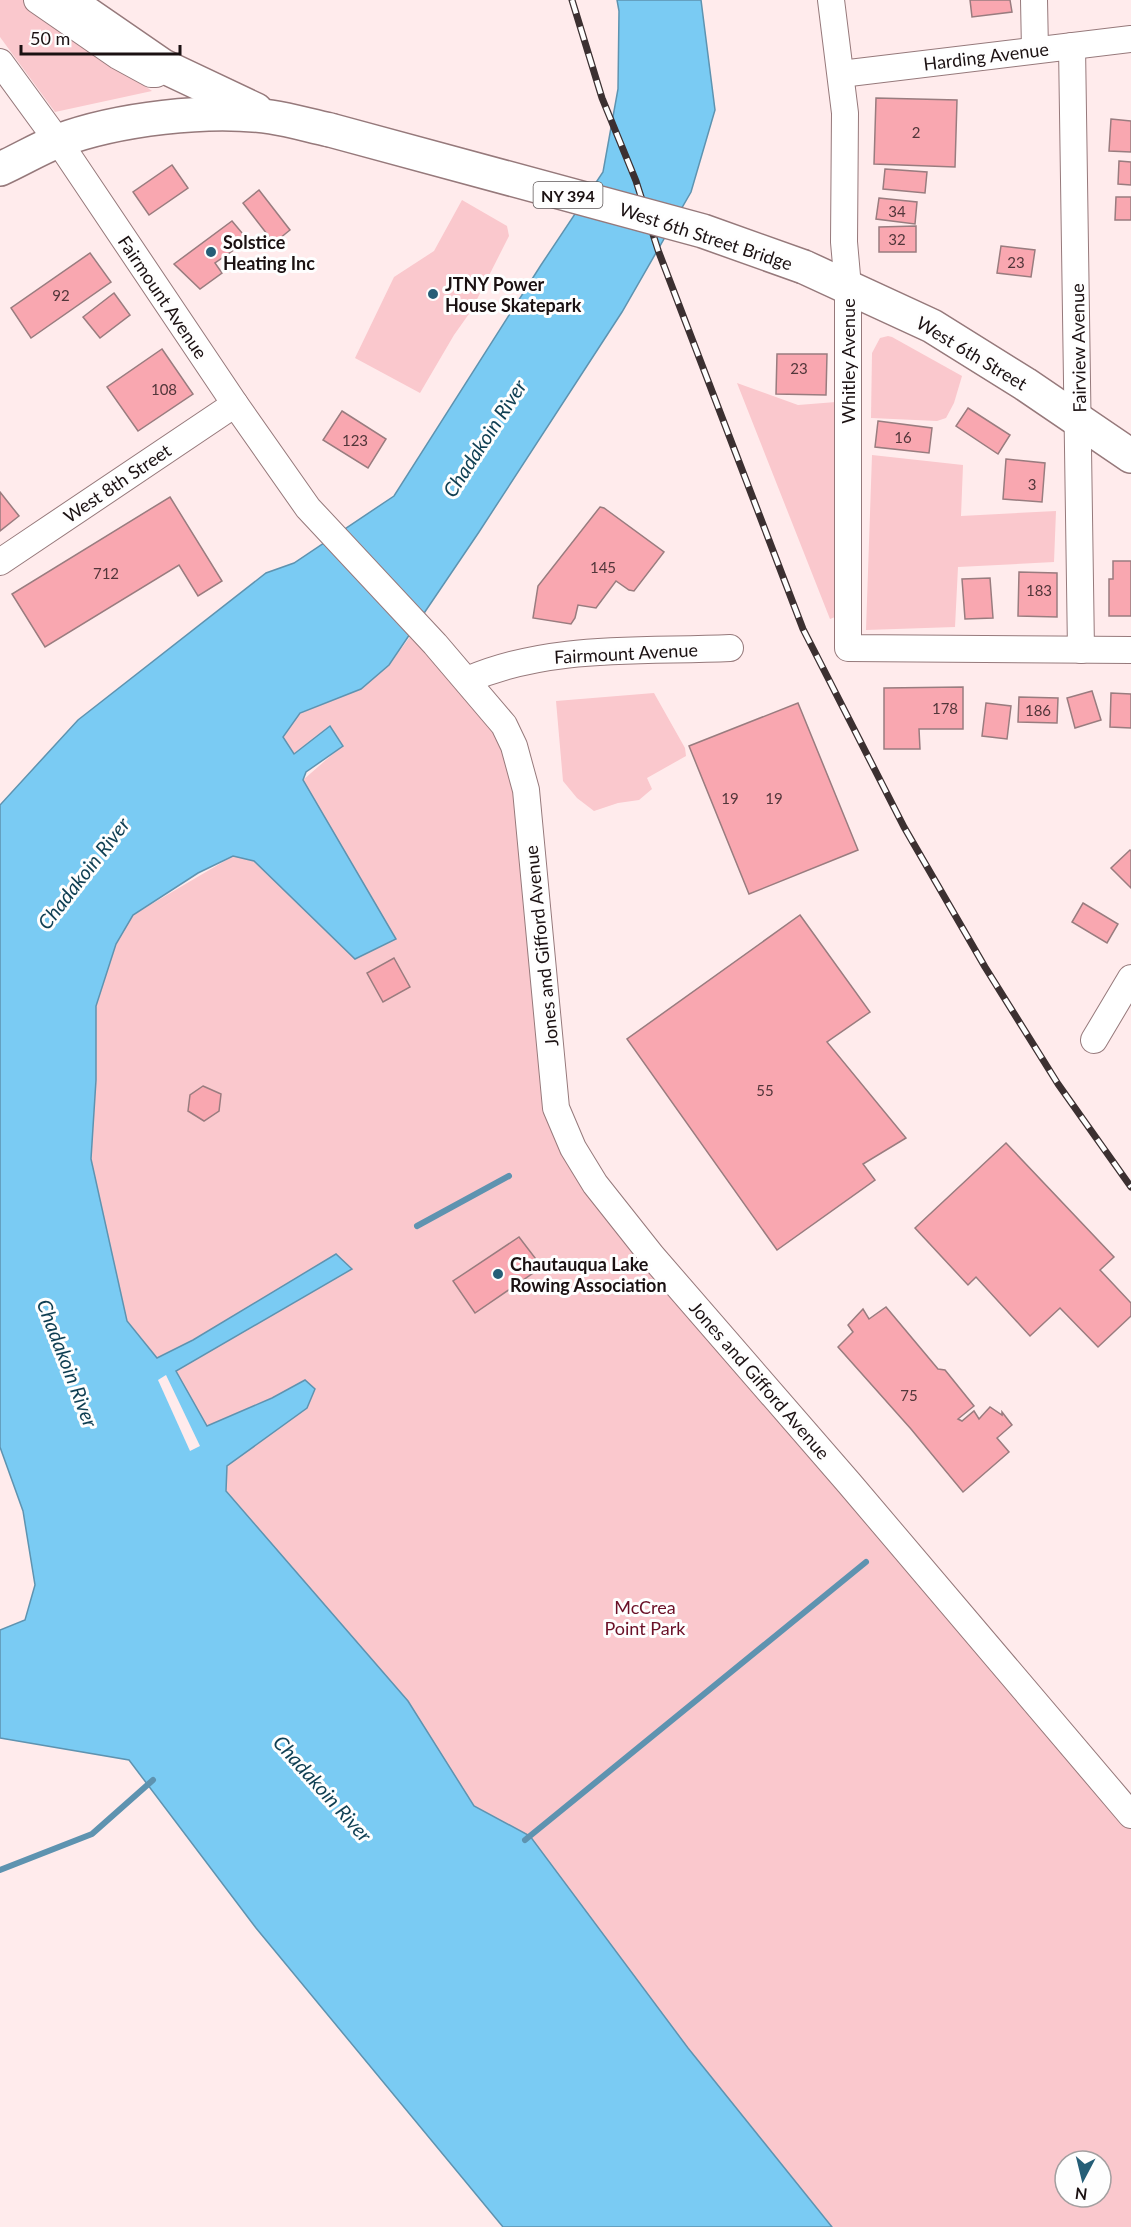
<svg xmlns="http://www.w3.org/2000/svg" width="1131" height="2227" font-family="Lato,sans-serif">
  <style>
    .green { fill: #fac8cd; fill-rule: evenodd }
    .water { fill: #7acbf3; stroke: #5e93b0; stroke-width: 1.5 }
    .pier { fill: #ffebec }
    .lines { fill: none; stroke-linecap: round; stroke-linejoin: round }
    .stream { stroke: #5e93b0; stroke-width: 6 }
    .building { fill: #f9a7b0; stroke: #997c7f; stroke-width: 1.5 }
    .minor-casing { stroke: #96797b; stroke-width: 28 }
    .major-casing { stroke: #96797b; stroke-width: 36 }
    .minor { stroke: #fff; stroke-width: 26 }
    .major { stroke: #fff; stroke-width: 33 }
    .rail-casing { stroke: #3c3031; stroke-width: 7 }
    .rail { stroke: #fefefe; stroke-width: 4.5; stroke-dasharray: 14; stroke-linecap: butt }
    .major-bridge-casing { stroke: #96797b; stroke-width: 36; stroke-linecap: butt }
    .major-bridge { stroke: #fff; stroke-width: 33 }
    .poi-dot { fill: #255e77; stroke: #fefefe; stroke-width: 2 }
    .labels { text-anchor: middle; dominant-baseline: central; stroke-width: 6; stroke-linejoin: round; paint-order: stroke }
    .number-label { font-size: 15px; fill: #52363a }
    .shield { fill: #fefefe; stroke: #5f5859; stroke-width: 1.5 }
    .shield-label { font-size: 16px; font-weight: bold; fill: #1b1112 }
    .street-label { font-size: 18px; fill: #1b1112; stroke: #fefefe }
    .poi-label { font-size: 18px; font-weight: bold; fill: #1b1112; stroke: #fefefe; text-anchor: start }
    .park-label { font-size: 18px; fill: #6a1027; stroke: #fefefe }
    .water-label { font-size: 20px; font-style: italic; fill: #0e3e52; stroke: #fefefe }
  </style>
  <rect width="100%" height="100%" fill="#ffebec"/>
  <!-- green -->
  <g class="green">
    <polygon points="0,0 24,0 152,91 55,112 0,37"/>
    <polygon points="462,200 507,226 509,236 471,311 454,335 420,393 355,358 394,277 434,251"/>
    <polygon points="888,336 892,337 962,376 954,403 946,418 937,421 871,418 872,353 880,338"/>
    <polygon points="737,383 798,405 836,402 843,614 830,619"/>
    <polygon points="872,455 963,465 961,516 1056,511 1054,562 958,567 955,627 866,630"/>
    <path d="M418 626 504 725 573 1148 1131 1814V2227H832L688 2048 530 1836 474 1806 408 1701 226 1491 227 1466 307 1408 305 1380 272 1398 207 1426 176 1371 351 1269 157 1358 127 1321 91 1159 96 1080V1006L116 944 133 915 233 856 254 860 355 959 395 939 303 780 343 745 330 726 293 754 283 738 299 713 361 689 389 665ZM1065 2161H1101V2197H1065Z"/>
    <polygon points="654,693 685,748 686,756 647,778 652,789 639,800 618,803 594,811 577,798 563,781 556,701"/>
  </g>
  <!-- water -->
  <polygon class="water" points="617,0 701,0 715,110 691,192 622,312 479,532 389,665 361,689 300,713 283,737 294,754 330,726 343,746 306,772 303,780 396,939 355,959 254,861 233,856 198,873 133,915 116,944 96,1006 96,1080 91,1159 127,1321 157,1358 193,1340 336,1254 352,1269 176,1371 207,1426 272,1398 305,1380 315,1389 307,1408 227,1466 226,1491 408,1701 474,1806 530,1836 688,2048 832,2227 503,2227 256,1928 129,1760 0,1738 0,1630 25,1620 35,1585 23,1511 0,1447 0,805 78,720 266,573 294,563 394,496 541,265 603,172 618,89 619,11"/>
  <!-- pier -->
  <polygon class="pier" points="166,1375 200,1446 190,1451 158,1380"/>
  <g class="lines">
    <!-- stream -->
    <g class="stream">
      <polyline points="417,1226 509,1176"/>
      <polyline points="525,1840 866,1562"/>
      <polyline points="0,1870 92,1834 153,1780"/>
    </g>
  </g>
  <!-- building -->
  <g class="building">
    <polygon points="970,0 1010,0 1012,12 972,17"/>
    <polygon points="876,98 957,100 955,167 874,164"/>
    <polygon points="1111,119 1131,121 1131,152 1109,151"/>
    <polygon points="1119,161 1131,162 1131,185 1118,184"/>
    <polygon points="172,165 188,188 149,215 133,192"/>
    <polygon points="885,169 927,172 925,193 883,189"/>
    <polygon points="259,190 290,230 274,243 243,203"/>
    <polygon points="1116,197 1131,197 1131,220 1115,220"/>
    <polygon points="879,198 917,202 915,224 876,219"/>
    <polygon points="232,221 248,240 215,263 222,273 200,289 174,264"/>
    <polygon points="916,226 916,252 879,252 879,227"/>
    <polygon points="1001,246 1035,250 1031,277 997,273"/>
    <polygon points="90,253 111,282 31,338 11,308"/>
    <polygon points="114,293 130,315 100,338 83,317"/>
    <polygon points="162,349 193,394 138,431 107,387"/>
    <polygon points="777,354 827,354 826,395 776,394"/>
    <polygon points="968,408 1010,435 998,454 956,426"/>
    <polygon points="342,411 386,439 368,468 323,440"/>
    <polygon points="878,421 932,428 929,453 875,447"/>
    <polygon points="1006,459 1045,463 1042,502 1003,499"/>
    <polygon points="0,492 19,516 0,531"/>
    <polygon points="170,497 222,581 198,596 179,565 45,647 12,594"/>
    <polygon points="600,507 604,508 664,552 634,591 629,590 616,581 596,608 578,605 575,618 571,624 533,618 538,586"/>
    <polygon points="1113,561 1131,561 1131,616 1109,616 1109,579 1113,579"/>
    <polygon points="1019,572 1057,573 1057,617 1018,616"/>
    <polygon points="990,578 993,618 965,619 962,579"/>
    <polygon points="963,687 963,729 919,729 920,749 884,749 884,688"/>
    <polygon points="1092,691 1101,720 1075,728 1067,698"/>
    <polygon points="1111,693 1131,694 1131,728 1110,727"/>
    <polygon points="1019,697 1058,698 1057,723 1018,722"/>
    <polygon points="798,703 858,850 749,894 689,746"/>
    <polygon points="986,703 1011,706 1007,739 982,736"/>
    <polygon points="1130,850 1131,851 1131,888 1111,868"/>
    <polygon points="1083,903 1118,924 1107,943 1072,922"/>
    <polygon points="800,915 870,1012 827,1042 906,1138 863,1164 875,1180 777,1250 627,1039"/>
    <polygon points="394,958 410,987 383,1002 367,973"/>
    <polygon points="203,1086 221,1094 219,1111 204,1121 188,1111 190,1095"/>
    <polygon points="1006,1143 1114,1257 1100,1270 1131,1303 1131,1316 1098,1347 1060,1308 1030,1336 976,1277 968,1285 915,1228"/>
    <polygon points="519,1237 542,1267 475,1313 453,1281"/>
    <polygon points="886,1307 938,1369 945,1370 974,1406 958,1419 962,1421 974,1411 979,1419 990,1407 1002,1415 1002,1412 1012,1425 997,1438 1009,1452 963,1492 911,1429 838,1347 853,1332 848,1325 863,1309 869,1319"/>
  </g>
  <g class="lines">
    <!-- minor casing -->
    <g class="minor-casing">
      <g id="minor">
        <polyline points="37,0 118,56 151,74 156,74"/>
        <polyline points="831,0 845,113 844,242 848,287 848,648 1131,650"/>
        <polyline points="1034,0 1035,50"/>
        <polyline points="1072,46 1081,650"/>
        <polyline points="0,62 65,151 235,404 308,508 435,644 504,725 514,746 526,790 556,1108 573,1148 595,1184 652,1256 849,1483 1131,1815"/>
        <polyline points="841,74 1131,39"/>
        <polyline points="0,562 235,404"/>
        <path d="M467 680C550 644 641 652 730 648"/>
        <polyline points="1094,1040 1131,978"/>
      </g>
    </g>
    <!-- major casing -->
    <g class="major-casing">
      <g id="major">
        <polyline points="67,0 163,66 256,110"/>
        <path d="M0 169C20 160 38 149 58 141 117 119 209 108 271 117 291 120 311 126 330 130"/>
        <polyline points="804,267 932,326 1025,384 1131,456"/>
      </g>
    </g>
    <!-- minor -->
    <use href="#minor" class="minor"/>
    <!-- major -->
    <use href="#major" class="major"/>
    <!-- rail casing -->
    <g class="rail-casing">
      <polyline id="rail" points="572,0 602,98 636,181 658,250 803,629 904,827 985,967 1058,1084 1131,1187"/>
    </g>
    <!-- rail -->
    <use href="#rail" class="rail"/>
    <!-- major-bridge casing -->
    <g class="major-bridge-casing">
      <polyline id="major-bridge" points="330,130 703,231 804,267"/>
    </g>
    <!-- major-bridge -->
    <use href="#major-bridge" class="major-bridge"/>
  </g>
  <!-- markers -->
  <g class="poi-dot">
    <circle cx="211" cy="252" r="6"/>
    <circle cx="433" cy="294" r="6"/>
    <circle cx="498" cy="1274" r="6"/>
  </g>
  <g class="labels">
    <!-- number labels -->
    <g class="number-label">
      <text x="916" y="132">2</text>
      <text x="897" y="211">34</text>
      <text x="897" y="239">32</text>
      <text x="1016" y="262">23</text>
      <text x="61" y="295">92</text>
      <text x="799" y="368">23</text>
      <text x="164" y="389">108</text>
      <text x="903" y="437">16</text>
      <text x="355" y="440">123</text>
      <text x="1032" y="484">3</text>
      <text x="603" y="567">145</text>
      <text x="106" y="573">712</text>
      <text x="1039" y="590">183</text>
      <text x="945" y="708">178</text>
      <text x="1038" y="710">186</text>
      <text x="730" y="798">19</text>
      <text x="774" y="798">19</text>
      <text x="765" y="1090">55</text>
      <text x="909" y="1395">75</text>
    </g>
    <!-- shield labels -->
    <rect class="shield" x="533.5" y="182" width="69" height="26" rx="4.5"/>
    <g class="shield-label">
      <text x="568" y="195">NY 394</text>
    </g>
    <!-- street labels -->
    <g class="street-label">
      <text transform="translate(986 56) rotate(-7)">Harding Avenue</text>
      <text transform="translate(706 236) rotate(18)">West 6th Street Bridge</text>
      <text transform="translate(163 297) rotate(56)">Fairmount Avenue</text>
      <text transform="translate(1078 348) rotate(-91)">Fairview Avenue</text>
      <text transform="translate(972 353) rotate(31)">West 6th Street</text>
      <text transform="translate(848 361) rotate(-90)">Whitley Avenue</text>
      <text transform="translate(117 483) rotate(-34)">West 8th Street</text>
      <text transform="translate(626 653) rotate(-3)">Fairmount Avenue</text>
      <text transform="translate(541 946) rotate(-96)">Jones and Gifford Avenue</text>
      <text transform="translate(760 1380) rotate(49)">Jones and Gifford Avenue</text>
    </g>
    <!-- poi labels -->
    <g class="poi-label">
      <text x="223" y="242">Solstice<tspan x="223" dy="21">Heating Inc</tspan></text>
      <text x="445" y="284">JTNY Power<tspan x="445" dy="21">House Skatepark</tspan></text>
      <text x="510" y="1264">Chautauqua Lake<tspan x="510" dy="21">Rowing Association</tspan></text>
    </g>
    <!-- park labels -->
    <g class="park-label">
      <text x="645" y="1607">McCrea<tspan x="645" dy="21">Point Park</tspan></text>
    </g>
    <!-- water labels -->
    <g class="water-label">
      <text transform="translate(484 438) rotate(-57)">Chadakoin River</text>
      <text transform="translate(83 873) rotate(-52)">Chadakoin River</text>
      <text transform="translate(68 1363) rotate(69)">Chadakoin River</text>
      <text transform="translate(323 1788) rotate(48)">Chadakoin River</text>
    </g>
  </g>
  <!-- north arrow -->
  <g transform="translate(1083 2179) rotate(187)"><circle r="28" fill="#fefefe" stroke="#a39fa0" stroke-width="1.5"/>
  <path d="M0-4.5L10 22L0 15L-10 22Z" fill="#255e77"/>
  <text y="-9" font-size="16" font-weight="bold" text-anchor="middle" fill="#1b1112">N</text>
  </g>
  <!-- scale -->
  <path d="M21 45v9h159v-9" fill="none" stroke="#1b1112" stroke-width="3"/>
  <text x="30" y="45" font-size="18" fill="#1b1112" stroke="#fefefe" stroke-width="4.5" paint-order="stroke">50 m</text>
</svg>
